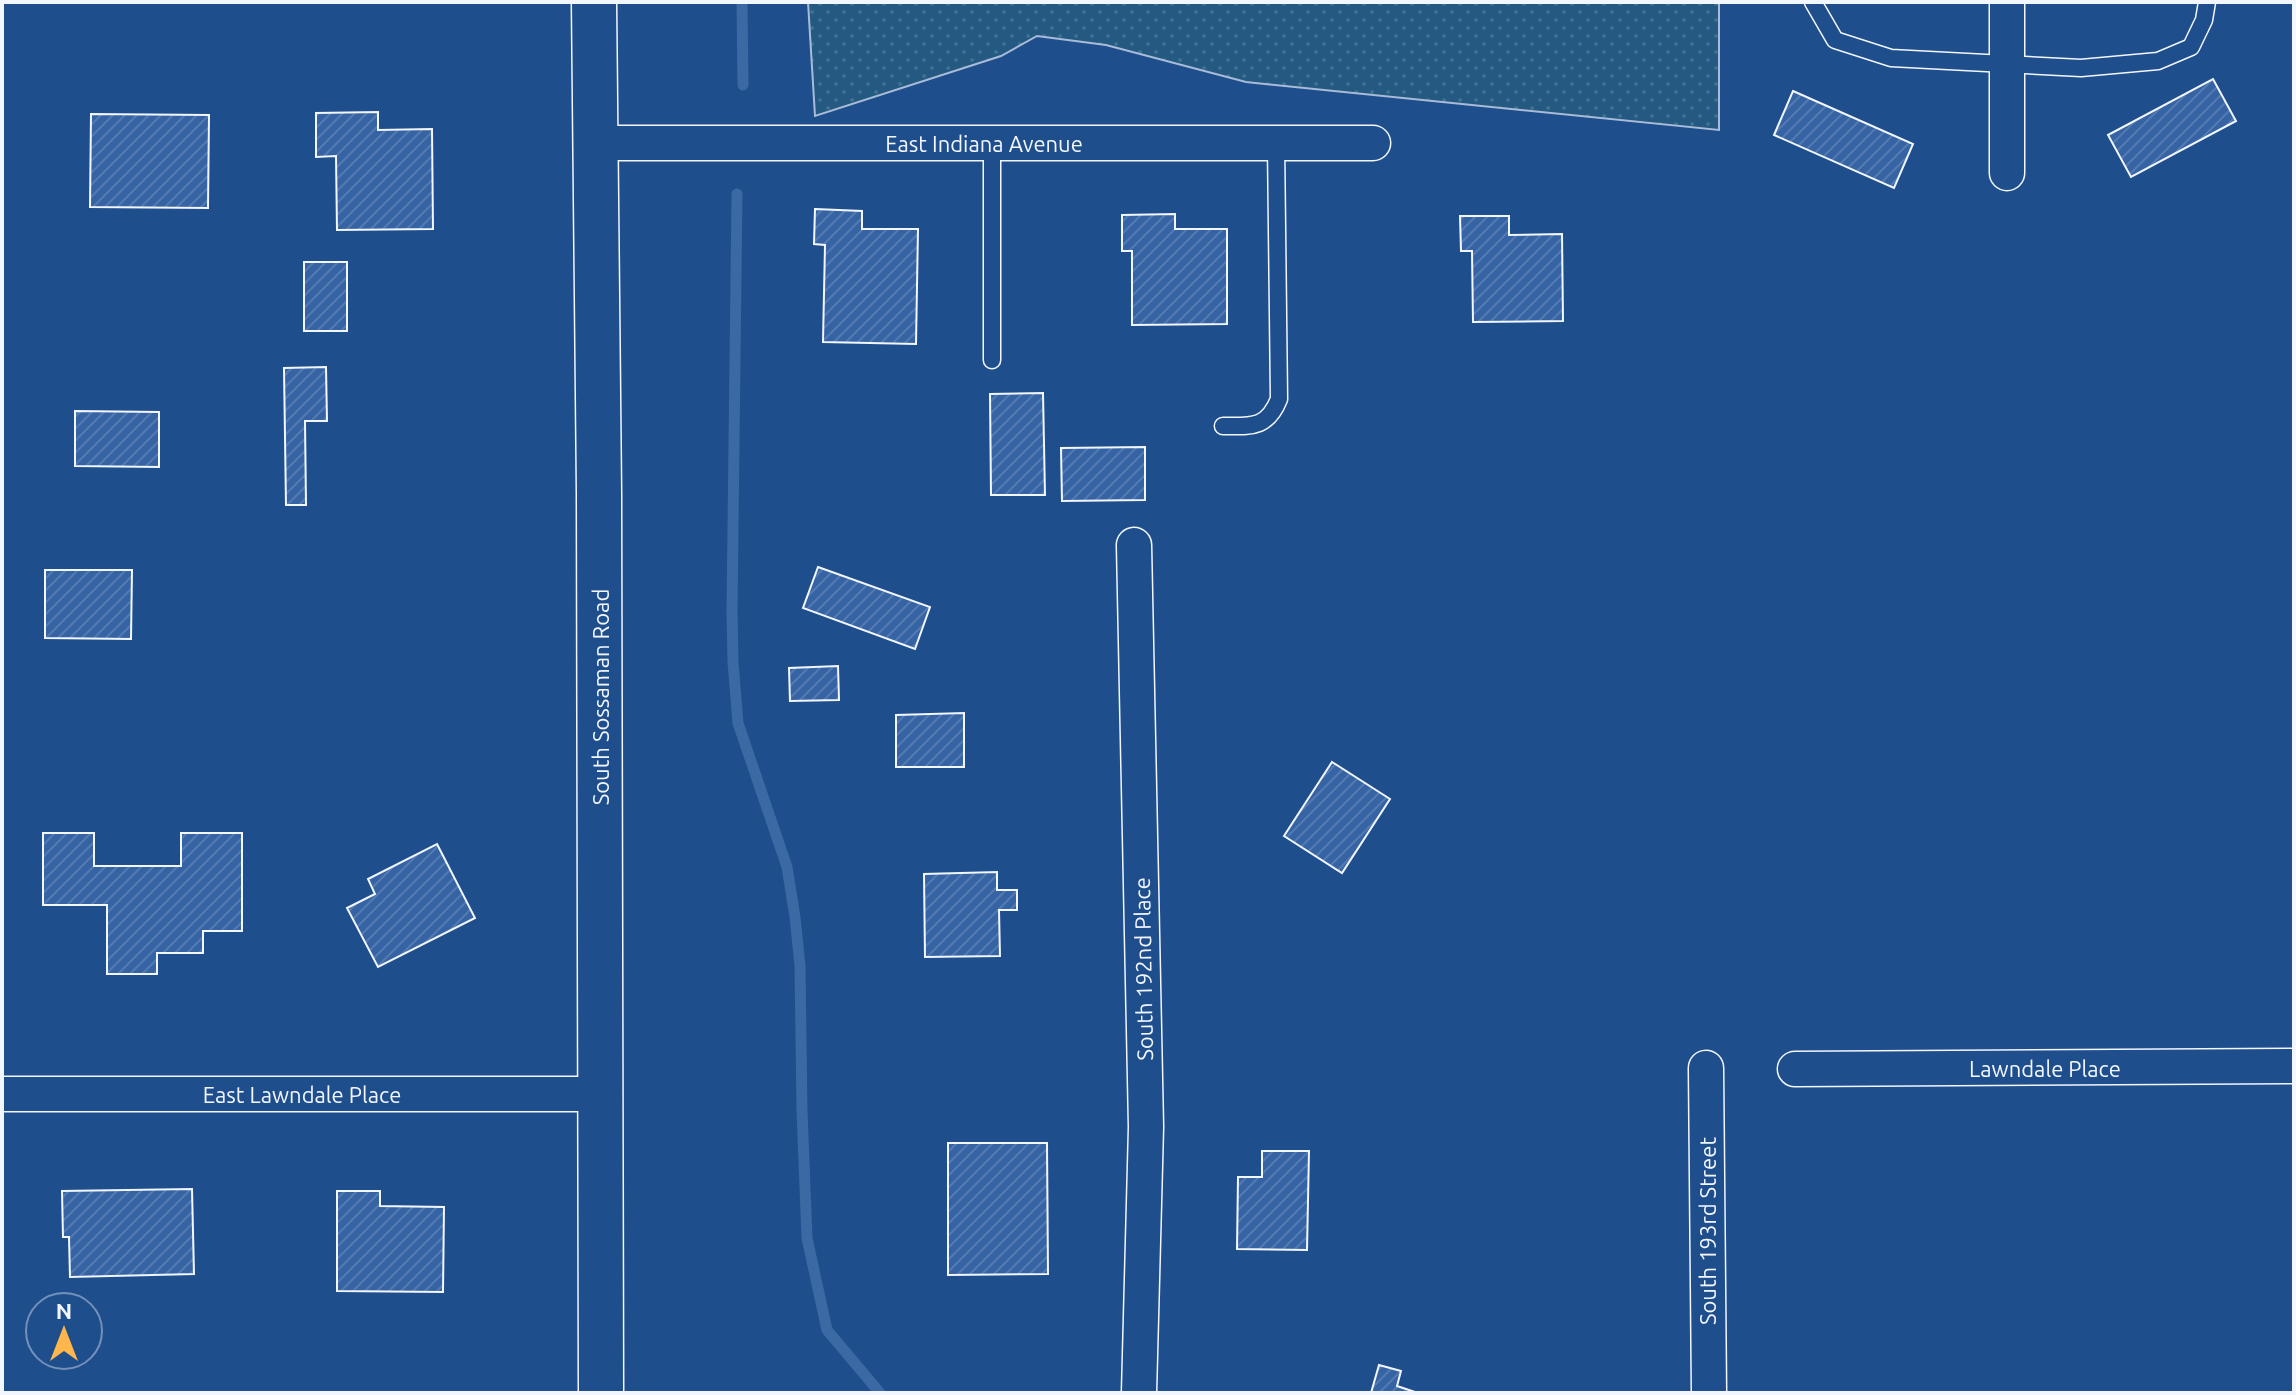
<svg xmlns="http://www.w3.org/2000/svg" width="2296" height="1395" font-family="Ubuntu,sans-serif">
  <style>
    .grass { fill: url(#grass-dots); stroke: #a8bbd7; stroke-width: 2 }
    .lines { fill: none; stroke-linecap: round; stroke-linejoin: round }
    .stream { stroke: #3b69a3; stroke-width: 11 }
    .building { fill: url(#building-hatch); stroke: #f2f6ff; stroke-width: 2 }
    .lane-casing { stroke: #f2f6ff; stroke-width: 19 }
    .street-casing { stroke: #f2f6ff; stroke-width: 37 }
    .secondary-casing { stroke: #f2f6ff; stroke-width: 47 }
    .lane { stroke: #1f4e8c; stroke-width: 16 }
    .street { stroke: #1f4e8c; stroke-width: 34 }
    .secondary { stroke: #1f4e8c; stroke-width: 44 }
    .labels { text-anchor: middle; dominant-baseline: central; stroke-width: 6; stroke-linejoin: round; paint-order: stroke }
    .street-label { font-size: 22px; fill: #f2f6ff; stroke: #1f4e8c }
  </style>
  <defs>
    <pattern id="grass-dots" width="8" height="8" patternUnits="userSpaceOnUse" patternTransform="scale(2)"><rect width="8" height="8" fill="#245a82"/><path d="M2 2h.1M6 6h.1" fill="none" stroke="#447295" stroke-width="1.8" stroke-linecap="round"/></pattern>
    <pattern id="building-hatch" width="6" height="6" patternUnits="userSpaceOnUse" patternTransform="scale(2)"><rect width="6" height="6" fill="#3563a3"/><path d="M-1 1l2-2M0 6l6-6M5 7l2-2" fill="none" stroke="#537ab1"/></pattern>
  </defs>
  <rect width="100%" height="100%" fill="#1f4e8c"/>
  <!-- grass -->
  <polygon class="grass" points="808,2 1719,2 1719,130 1246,82 1106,45 1037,36 1001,56 815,116"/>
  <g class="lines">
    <!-- stream -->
    <g class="stream">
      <polyline points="742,2 743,85"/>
      <polyline points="737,194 732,611 733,662 738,723 787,867 795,917 800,966 802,1111 807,1238 827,1330 880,1393"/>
    </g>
  </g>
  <!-- building -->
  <g class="building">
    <polygon points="2213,79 2236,121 2131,177 2108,135"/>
    <polygon points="1793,91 1913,144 1894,188 1774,135"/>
    <polygon points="378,112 378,130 432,129 433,229 337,230 336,156 316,157 316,113"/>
    <polygon points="91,114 209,115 208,208 90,207"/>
    <polygon points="815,209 862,211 862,229 918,229 916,344 823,342 825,245 814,244"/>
    <polygon points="1175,214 1175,229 1227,229 1227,324 1132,325 1132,251 1122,251 1122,215"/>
    <polygon points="1460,216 1509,216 1509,235 1562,234 1563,321 1473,322 1472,251 1461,251"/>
    <rect x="304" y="262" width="43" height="69"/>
    <polygon points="326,367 327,421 305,421 306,505 286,505 284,368"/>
    <polygon points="1043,393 1045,495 991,495 990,394"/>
    <polygon points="75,411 159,412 159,467 75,466"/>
    <polygon points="1145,447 1145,500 1062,501 1061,448"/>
    <polygon points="818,567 930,607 915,649 803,608"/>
    <polygon points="45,570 132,570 131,639 45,638"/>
    <polygon points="838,666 839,700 790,701 789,668"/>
    <polygon points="964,713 964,767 896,767 896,715"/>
    <polygon points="1332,762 1390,799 1342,873 1284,836"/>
    <polygon points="43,833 94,833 94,866 181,866 181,833 242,833 242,931 203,931 203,953 157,953 157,974 107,974 107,905 43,905"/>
    <polygon points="437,844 475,918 378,967 347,908 375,894 368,879"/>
    <polygon points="997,872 997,890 1017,890 1017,910 999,910 1000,956 925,957 924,874"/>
    <polygon points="948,1143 1047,1143 1048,1274 948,1275"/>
    <polygon points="1262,1151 1309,1151 1307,1250 1237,1249 1238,1177 1262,1177"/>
    <polygon points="192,1189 194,1274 70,1277 69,1237 63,1237 62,1191"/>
    <polygon points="337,1191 380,1191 380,1206 444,1207 443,1292 337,1291"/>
    <polygon points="1379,1365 1401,1371 1397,1386 1418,1393 1371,1393"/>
  </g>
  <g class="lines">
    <!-- lane casing -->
    <g class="lane-casing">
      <g id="lane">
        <polyline points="1813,2 1835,40 1891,58 2081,68 2158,61 2191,47 2204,20 2207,2"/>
        <polyline points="992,143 992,360"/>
        <path d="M1223 426C1251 426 1267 429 1279 399L1276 143"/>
      </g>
    </g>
    <!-- street casing -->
    <g class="street-casing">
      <g id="street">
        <polyline points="595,143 1373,143"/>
        <polyline points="2007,173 2007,2"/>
        <polyline points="1134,545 1146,1127 1139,1393"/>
        <polyline points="1706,1068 1709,1393"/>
        <polyline points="1795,1069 2294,1066"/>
        <polyline points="2,1094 601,1094"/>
      </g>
    </g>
    <!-- secondary casing -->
    <g class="secondary-casing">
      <polyline id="secondary" points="594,2 599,493 601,1393"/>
    </g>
    <!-- lane -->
    <use href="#lane" class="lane"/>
    <!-- street -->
    <use href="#street" class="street"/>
    <!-- secondary -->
    <use href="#secondary" class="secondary"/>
  </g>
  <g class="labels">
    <!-- street labels -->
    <g class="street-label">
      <text x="984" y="143">East Indiana Avenue</text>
      <text transform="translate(600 697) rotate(-90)">South Sossaman Road</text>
      <text transform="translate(1143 969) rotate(-91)">South 192nd Place</text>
      <text x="2045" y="1068">Lawndale Place</text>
      <text x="302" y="1094">East Lawndale Place</text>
      <text transform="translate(1707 1231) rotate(-90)">South 193rd Street</text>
    </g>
  </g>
  <!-- border -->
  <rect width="2296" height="1395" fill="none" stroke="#f2f6ff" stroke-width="8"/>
  <!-- north arrow -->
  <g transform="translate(64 1331)"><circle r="38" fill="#1f4e8c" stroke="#7391ba" stroke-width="2"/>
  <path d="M0-6L14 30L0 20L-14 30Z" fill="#ffb74d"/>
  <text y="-12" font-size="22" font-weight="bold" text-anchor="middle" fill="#f2f6ff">N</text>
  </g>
</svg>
